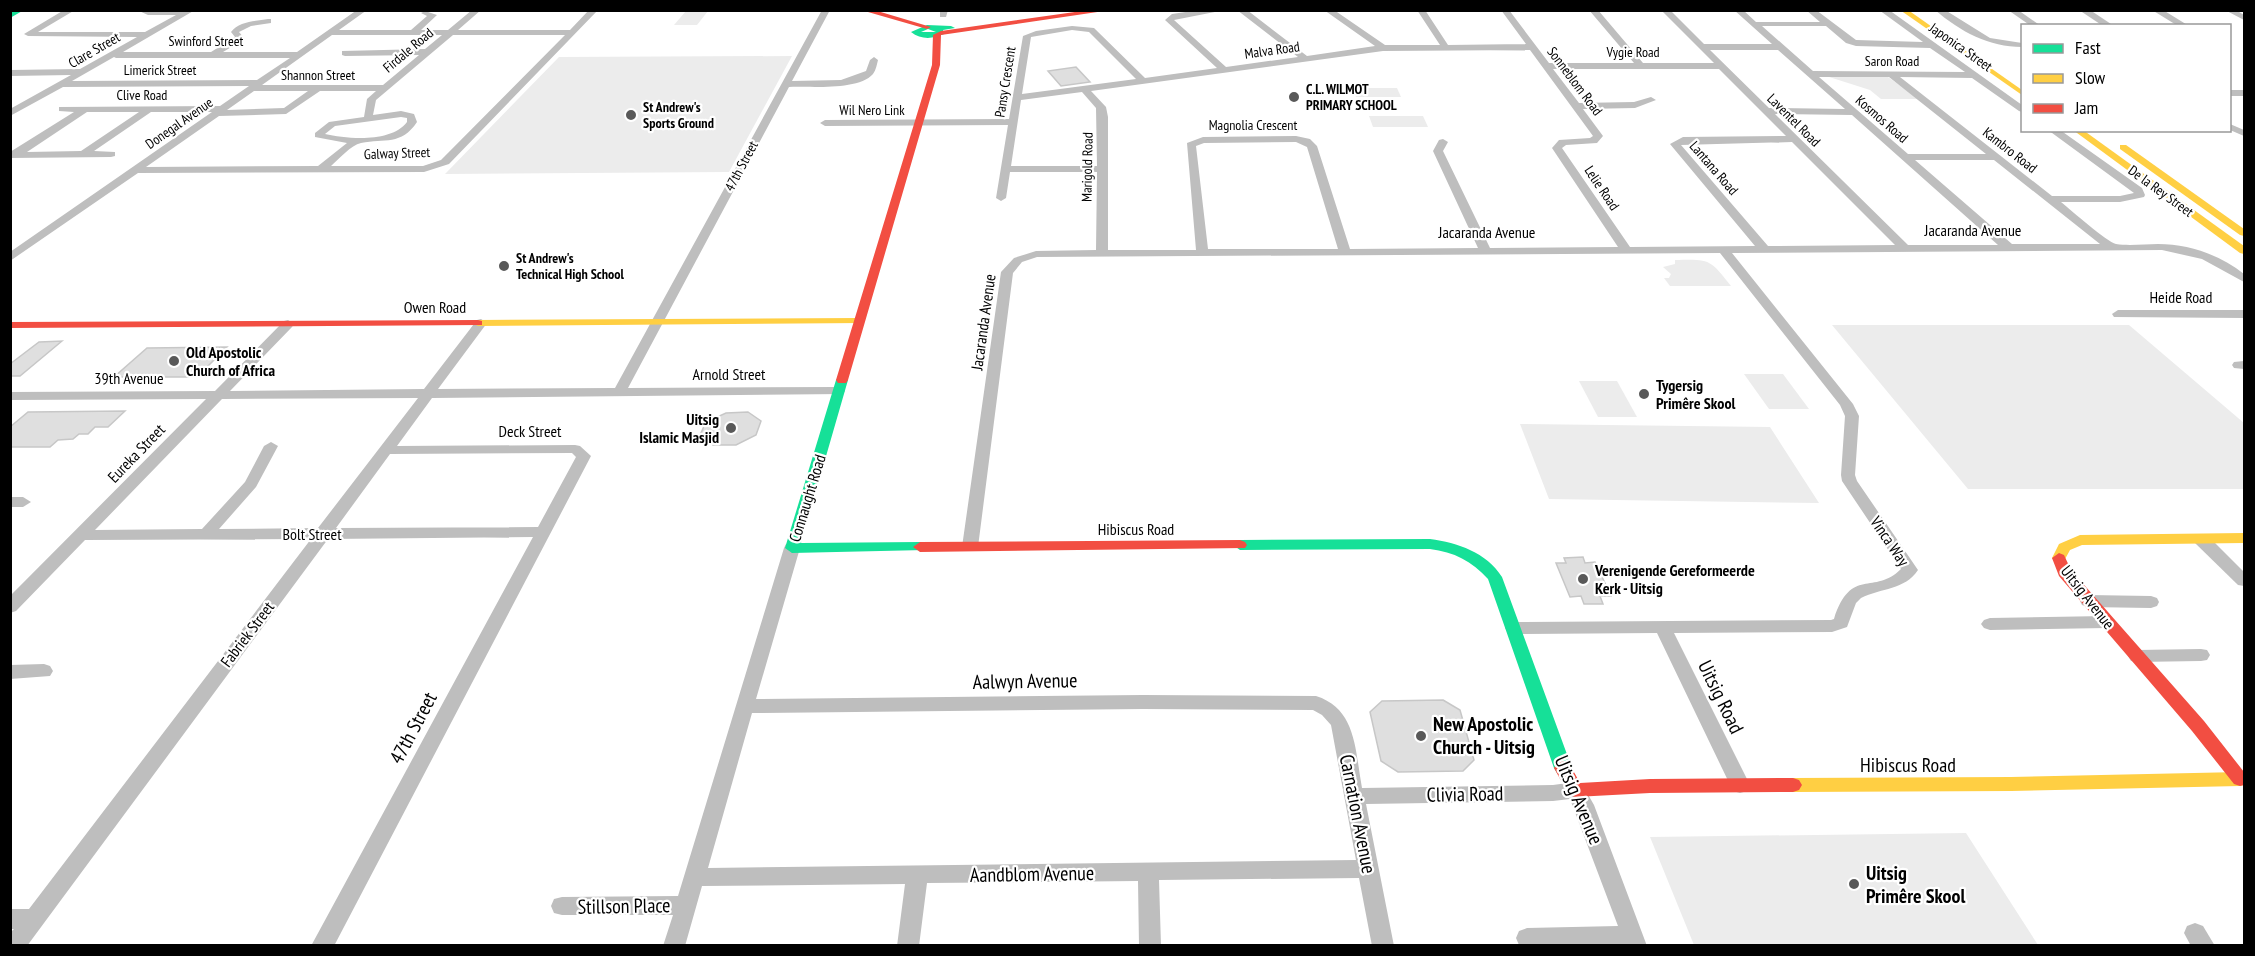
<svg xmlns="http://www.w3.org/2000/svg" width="2255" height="956" font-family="'PT Sans Narrow',sans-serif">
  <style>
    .green { fill: #ececec }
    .building { fill: #dfdfdf; stroke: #c7c7c7; stroke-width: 1.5 }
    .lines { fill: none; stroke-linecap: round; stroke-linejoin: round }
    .street { fill: #bebebe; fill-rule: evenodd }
    .fast { fill: #16e098; fill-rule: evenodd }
    .slow { fill: #ffcf43; fill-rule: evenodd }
    .jam { fill: #f24e42; fill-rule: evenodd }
    .poi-dot { fill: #595959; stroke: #fff; stroke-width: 2 }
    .labels { text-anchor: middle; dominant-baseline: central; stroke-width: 4.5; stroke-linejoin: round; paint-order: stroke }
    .far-street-label { font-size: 14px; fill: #000; stroke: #fff }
    .far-poi-label { font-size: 14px; font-weight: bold; fill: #000; stroke: #fff; text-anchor: start }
    .street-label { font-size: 16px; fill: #000; stroke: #fff }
    .poi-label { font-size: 16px; font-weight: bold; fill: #000; stroke: #fff; text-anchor: start }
    .near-street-label { font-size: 20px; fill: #000; stroke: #fff }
    .near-poi-label { font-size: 20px; font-weight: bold; fill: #000; stroke: #fff; text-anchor: start }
  </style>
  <rect width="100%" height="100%" fill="#fff"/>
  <!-- green -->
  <g class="green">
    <polygon points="686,11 686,10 708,11 697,25 674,25"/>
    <polygon points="792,56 729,172 445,174 559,57"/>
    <polygon points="1826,76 1888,77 1919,99 1881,99 1870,90"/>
    <polygon points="1352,88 1397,88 1401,97 1356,97"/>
    <polygon points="1369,116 1423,116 1428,127 1373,127"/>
    <path d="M1675 260C1710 259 1710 259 1731 286H1670L1664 278H1669L1671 274 1663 267 1675 264Z"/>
    <polygon points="1832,325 2129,325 2244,423 2244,489 1968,489"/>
    <polygon points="1744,374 1783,374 1809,409 1769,409"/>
    <polygon points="1579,381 1617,381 1637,417 1598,417"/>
    <polygon points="1520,424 1770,427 1819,503 1549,499"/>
    <polygon points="1966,833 2038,945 1694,945 1650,837"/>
  </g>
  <!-- building -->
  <g class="building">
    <polygon points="1076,67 1090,82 1061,86 1048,71"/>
    <polygon points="62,341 20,376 10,376 10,364 39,342"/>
    <polygon points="227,347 197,377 114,377 147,348"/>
    <polygon points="125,411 108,427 95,427 88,434 79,434 73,439 58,440 50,447 10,447 10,427 28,412"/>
    <polygon points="748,412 761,421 756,435 736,445 713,445 700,435 706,422 726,413"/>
    <polygon points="1583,557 1585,563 1595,562 1611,596 1600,596 1603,604 1584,604 1581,596 1570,597 1556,563 1566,563 1564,558"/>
    <polygon points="1443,700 1460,710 1474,760 1463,771 1398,772 1381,761 1370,712 1382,701"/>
  </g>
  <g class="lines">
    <!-- street -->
    <g class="street">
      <path d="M64 10H75L38 32H145L176 15H148L137 10H195L123 52H211L235 37 231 32C239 21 256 21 268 19H271V23L251 26 239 32 244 38 243 40 223 52H297L357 10H367L339 30H411L427 16 421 13 425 11 437 15 421 30H448L472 10H481L458 30H570L589 10H598L449 164 424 172 138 173 10 261V252L212 112H151L94 151 115 152V156L111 157 10 158V152L74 112 59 111V107L220 106 249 86 63 87 10 116V109L71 75 10 76V70L80 69 137 37 28 36 24 34ZM332 35H442L425 49 342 51V55L345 56 419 55 383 85H262ZM453 35H565L441 160 423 166H331C339 159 351 145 361 143 385 138 401 146 417 122L414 114 401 111 373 115 376 100ZM114 57 116 58H290L257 80 72 81ZM254 91H308L284 108 227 110ZM320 91H376L367 99 364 117 329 122 315 133V137L347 143 318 166 146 167 219 116 286 114ZM87 112H139L81 151 27 152ZM401 117 407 118V122C391 143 348 139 325 134L335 126Z"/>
      <path d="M822 10H830L792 81 841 80 866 71 870 60 874 57 878 60C877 64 876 70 873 74 858 91 810 86 789 87L628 388 838 387 843 388 845 391 843 394 432 398 397 446 575 445 580 446 591 456 334 946H311L533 537 328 539 27 946H10V933L14 929H10V909H29L311 539 85 540 16 611 10 613V596L206 399 10 400V392L215 391 284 321 288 320 294 324 292 327 230 391 424 389 477 320 481 319 487 323 438 389 615 388ZM418 398 318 528 219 529 256 487 278 446 271 442 264 446 245 482 202 529 95 530 222 399ZM572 453 576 457 538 527 336 528 390 454Z"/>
      <polygon points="940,10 948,10 946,17 940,17"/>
      <path d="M1199 10H1225L1174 20 1226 67 1298 57 1237 10H1247L1307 56 1375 46 1324 10H1334L1385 45H1440L1417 10H1425L1448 45 1526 44 1501 10H1509L1549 63H1634L1589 10H1598L1643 63H1714L1661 10H1670L1704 44H1772L1734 10H1743L1756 22H1820L1806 10H1816L1856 40 1923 42 1879 10H1889L2022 105V112L2019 111 1972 78 1900 77 2052 196H2120L2134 193 2048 130H2060L2142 188 2145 195 2144 197 2120 202H2061C2071 210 2107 242 2116 244 2129 246 2145 244 2158 244 2189 244 2220 255 2244 274V282L2202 259 2162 250 1732 253 1853 404 1859 416 1855 475 1857 481 1918 570C1905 590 1881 588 1861 598L1856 603 1847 627 1832 632 1674 633 1750 785 1747 791 1740 793 1733 791 1657 633 1514 634 1508 632 1505 628 1508 624 1514 622 1831 620 1834 619C1851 566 1874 596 1901 569L1842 481 1841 475 1845 416 1840 405 1720 253 1037 257 1022 262 1013 273 978 547 976 551H964L962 547 1001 272 1014 258 1036 251 1096 250 1097 172H1010L1006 198 1001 201 996 198 1008 125 825 126 820 123 825 120 1009 119 1023 36 1036 31 1072 26 1094 28 1145 78 1217 68 1165 20 1172 14ZM1762 26H1826L1846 43 1856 46 1930 48 1965 72 1813 71ZM1072 30 1089 32 1136 79 1022 94 1031 37ZM1530 50 1593 136 1590 138 1559 140 1552 148 1618 247 1490 248 1443 151 1448 142 1443 139 1439 140 1433 151 1478 248 1350 249 1317 146 1310 139 1296 136 1203 137 1187 143 1196 250H1108V117L1106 107 1091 91 1383 51ZM1710 50H1778L1845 109 1769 108ZM1553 69H1719L1786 136 1683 137 1670 144 1755 246 1630 247 1562 148 1566 145 1597 143 1603 136 1583 109 1635 108 1656 100 1651 97 1634 102 1579 103ZM1819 77H1889L1986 154H1908ZM1082 92 1096 108 1097 166H1011L1021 100ZM1775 114 1852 115 1998 245H1908ZM1296 142 1307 147 1338 249H1208L1196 146 1204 143ZM1792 142 1895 245 1768 246 1681 145ZM1915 160H1994L2100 244H2012Z"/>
      <path d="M1935 10H1945L1990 38 2022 43V47C1989 47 1961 32 1935 10Z"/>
      <polygon points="2008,10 2018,10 2041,26 2031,26"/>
      <polygon points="2079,10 2090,10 2114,26 2103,26"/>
      <polygon points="2152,10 2163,10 2189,26 2178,26"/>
      <polygon points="2225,10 2236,10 2244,15 2244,20"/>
      <rect x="2230" y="90" width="14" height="6"/>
      <polygon points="2230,124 2244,130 2244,136 2230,130"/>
      <polygon points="2118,310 2244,310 2244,318 2114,317 2112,314"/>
      <polygon points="2244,361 2244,369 2234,368 2232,365 2234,362"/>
      <polygon points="10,497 23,497 31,502 23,507 10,507"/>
      <polygon points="2201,534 2207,535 2244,572 2244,586 2238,585 2195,543 2193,539 2195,535"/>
      <path d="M792 543 798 544 800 548 756 699 1143 695 1316 696C1357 709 1355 751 1362 788L1553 785 1575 782 1582 784 1594 805 1647 946 1519 945 1516 938 1519 931 1527 928 1618 926 1570 799 1553 801 1366 804 1394 946H1372L1359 878 1159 880 1161 946H1139L1138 881 927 883 919 946H897L905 884 702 886 685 946H663L673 915H562L554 913 551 906 554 899 562 897 678 896 784 548 786 544ZM1143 709 1313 710 1322 715 1331 725 1356 860 708 868 752 713Z"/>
      <polygon points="2088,595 2151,596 2157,598 2159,602 2157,606 2151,608 2088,607 2082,605 2080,601 2082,597"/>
      <polygon points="2106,616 2112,618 2115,622 2112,626 2106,628 1990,630 1984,628 1981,624 1984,620 1990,618"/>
      <polygon points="2201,649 2207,650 2210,655 2207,660 2201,661 2137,662 2131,661 2128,656 2131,651 2137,650"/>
      <polygon points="44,664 50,666 53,671 50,676 10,679 10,665"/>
      <polygon points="2195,923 2203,926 2215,946 2191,946 2184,933 2187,926"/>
    </g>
    <!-- fast -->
    <g class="fast">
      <polygon points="15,10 24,10 10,18 10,13"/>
      <path d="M927 25 951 26 955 28 943 30 944 34C933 39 921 40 911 32ZM928 29 936 32H921Z"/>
      <polygon points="842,376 848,380 801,543 920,542 925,544 927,547 925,550 792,553 785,548 836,380"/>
      <path d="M1430 539C1458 543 1486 552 1502 577L1572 768 1569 773 1563 775 1557 773 1554 768 1488 579C1472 561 1454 552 1430 549L1240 550 1233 545 1240 540Z"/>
    </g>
    <!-- slow -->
    <g class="slow">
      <polygon points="1900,10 1908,10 2022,90 2022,95"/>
      <polygon points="2073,130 2083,130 2244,246 2244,254 2240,253"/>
      <polygon points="2120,145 2126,145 2244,229 2244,236 2240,235 2120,149"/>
      <polygon points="859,318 865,321 863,323 478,326 472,323 478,320"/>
      <polygon points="2244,533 2244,543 2082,545 2070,550 2064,561 2054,561 2052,558 2059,544 2080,535"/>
      <polygon points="2240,772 2244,773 2244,785 2240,786 2011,791 1793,792 1787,790 1784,785 1787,780 1793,778 2011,777"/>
    </g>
    <!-- jam -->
    <g class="jam">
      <polygon points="861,10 874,10 931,27 927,29"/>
      <polygon points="1089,10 1111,10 941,35 940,65 848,380 846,383 838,383 836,380 932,65 933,35 941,31"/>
      <polygon points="478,320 482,321 482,325 10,328 10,322"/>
      <polygon points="1240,540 1245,542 1247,545 1245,548 920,552 913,547 920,542"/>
      <polygon points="2059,553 2064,555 2071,570 2204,721 2244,772 2244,785 2240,786 2234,784 2192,731 2059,576 2052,558"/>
      <polygon points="1563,761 1569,763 1580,783 1650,779 1793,778 1799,780 1802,785 1799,790 1793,792 1650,793 1575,797 1569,795 1554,768 1557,763"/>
    </g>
  </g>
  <!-- markers -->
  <g class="poi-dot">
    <circle cx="1294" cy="97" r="6"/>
    <circle cx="631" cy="115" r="6"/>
    <circle cx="504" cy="266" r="6"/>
    <circle cx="174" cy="361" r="6"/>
    <circle cx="1644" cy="394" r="6"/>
    <circle cx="731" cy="428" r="6"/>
    <circle cx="1583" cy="579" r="6"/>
    <circle cx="1421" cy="736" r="6"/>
    <circle cx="1854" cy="884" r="6"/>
  </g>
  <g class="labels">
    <!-- far-street labels -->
    <g class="far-street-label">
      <text x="206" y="41">Swinford Street</text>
      <text transform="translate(1961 47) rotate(35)">Japonica Street</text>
      <text transform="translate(94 50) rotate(-30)">Clare Street</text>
      <text transform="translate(408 50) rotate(-40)">Firdale Road</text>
      <text transform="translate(1272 50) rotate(-8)">Malva Road</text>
      <text x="1633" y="52">Vygie Road</text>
      <text x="1892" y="61">Saron Road</text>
      <text x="160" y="70">Limerick Street</text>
      <text x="318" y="75">Shannon Street</text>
      <text transform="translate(1575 81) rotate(53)">Sonneblom Road</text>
      <text transform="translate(1005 82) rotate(-81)">Pansy Crescent</text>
      <text x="142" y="95">Clive Road</text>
      <text x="872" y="110">Wil Nero Link</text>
      <text transform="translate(1882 119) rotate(41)">Kosmos Road</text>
      <text transform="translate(1794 120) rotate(45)">Laventel Road</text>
      <text transform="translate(179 123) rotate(-35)">Donegal Avenue</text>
      <text x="1253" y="125">Magnolia Crescent</text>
      <text transform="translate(2010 150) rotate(38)">Kambro Road</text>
      <text transform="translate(397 153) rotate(-2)">Galway Street</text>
      <text transform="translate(741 166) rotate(-62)">47th Street</text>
      <text transform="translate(1087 167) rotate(-89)">Marigold Road</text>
      <text transform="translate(1714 168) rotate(49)">Lantana Road</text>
      <text transform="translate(1602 188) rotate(56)">Lelie Road</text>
      <text transform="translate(2161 191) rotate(36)">De la Rey Street</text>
    </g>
    <!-- far-poi labels -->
    <g class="far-poi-label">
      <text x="1306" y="89">C.L. WILMOT<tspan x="1306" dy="16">PRIMARY SCHOOL</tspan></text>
      <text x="643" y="107">St Andrew's<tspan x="643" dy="16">Sports Ground</tspan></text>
      <text x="516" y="258">St Andrew's<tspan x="516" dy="16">Technical High School</tspan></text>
    </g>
    <!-- street labels -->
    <g class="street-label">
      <text x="1973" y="230">Jacaranda Avenue</text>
      <text x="1487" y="232">Jacaranda Avenue</text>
      <text x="2181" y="297">Heide Road</text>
      <text x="435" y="307">Owen Road</text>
      <text transform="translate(983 322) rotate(-82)">Jacaranda Avenue</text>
      <text x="729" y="374">Arnold Street</text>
      <text x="129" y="378">39th Avenue</text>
      <text x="530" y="431">Deck Street</text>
      <text transform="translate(136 453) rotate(-46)">Eureka Street</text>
      <text transform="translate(807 498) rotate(-73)">Connaught Road</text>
      <text x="1136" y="529">Hibiscus Road</text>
      <text x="312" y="534">Bolt Street</text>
      <text transform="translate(1890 541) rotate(56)">Vinca Way</text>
      <text transform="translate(2088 597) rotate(52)">Uitsig Avenue</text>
      <text transform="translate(247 634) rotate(-53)">Fabriek Street</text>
    </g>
    <!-- poi labels -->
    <g class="poi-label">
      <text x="186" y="352">Old Apostolic<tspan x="186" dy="18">Church of Africa</tspan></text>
      <text x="1656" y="385">Tygersig<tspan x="1656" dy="18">Primêre Skool</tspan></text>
      <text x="719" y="419" text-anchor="end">Uitsig<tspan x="719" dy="18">Islamic Masjid</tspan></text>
      <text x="1595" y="570">Verenigende Gereformeerde<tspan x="1595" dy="18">Kerk - Uitsig</tspan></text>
    </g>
    <!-- near-street labels -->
    <g class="near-street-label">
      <text transform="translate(1025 681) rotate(-1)">Aalwyn Avenue</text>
      <text transform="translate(1721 697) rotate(64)">Uitsig Road</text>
      <text transform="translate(413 728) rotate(-62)">47th Street</text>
      <text x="1908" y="765">Hibiscus Road</text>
      <text transform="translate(1465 794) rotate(-1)">Clivia Road</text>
      <text transform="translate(1579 800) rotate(67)">Uitsig Avenue</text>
      <text transform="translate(1358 814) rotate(79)">Carnation Avenue</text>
      <text transform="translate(1032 874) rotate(-1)">Aandblom Avenue</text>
      <text transform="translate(624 906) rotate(-1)">Stillson Place</text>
    </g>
    <!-- near-poi labels -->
    <g class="near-poi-label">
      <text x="1433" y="724">New Apostolic<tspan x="1433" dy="23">Church - Uitsig</tspan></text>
      <text x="1866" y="873">Uitsig<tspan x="1866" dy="23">Primêre Skool</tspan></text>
    </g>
  </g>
  <!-- border -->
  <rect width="2255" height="956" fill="none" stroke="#000000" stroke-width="24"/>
  <!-- legend -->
  <rect x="2021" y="24" width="210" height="108" fill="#ffffff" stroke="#999999" stroke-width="1.5"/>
  <rect x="2033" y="44" width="30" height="9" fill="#16e098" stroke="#999999" stroke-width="1.5"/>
  <text x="2075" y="54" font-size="18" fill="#000000">Fast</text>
  <rect x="2033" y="74" width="30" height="9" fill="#ffcf43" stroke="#999999" stroke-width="1.5"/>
  <text x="2075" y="84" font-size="18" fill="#000000">Slow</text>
  <rect x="2033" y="104" width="30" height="9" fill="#f24e42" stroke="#999999" stroke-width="1.5"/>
  <text x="2075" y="114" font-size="18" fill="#000000">Jam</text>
</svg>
